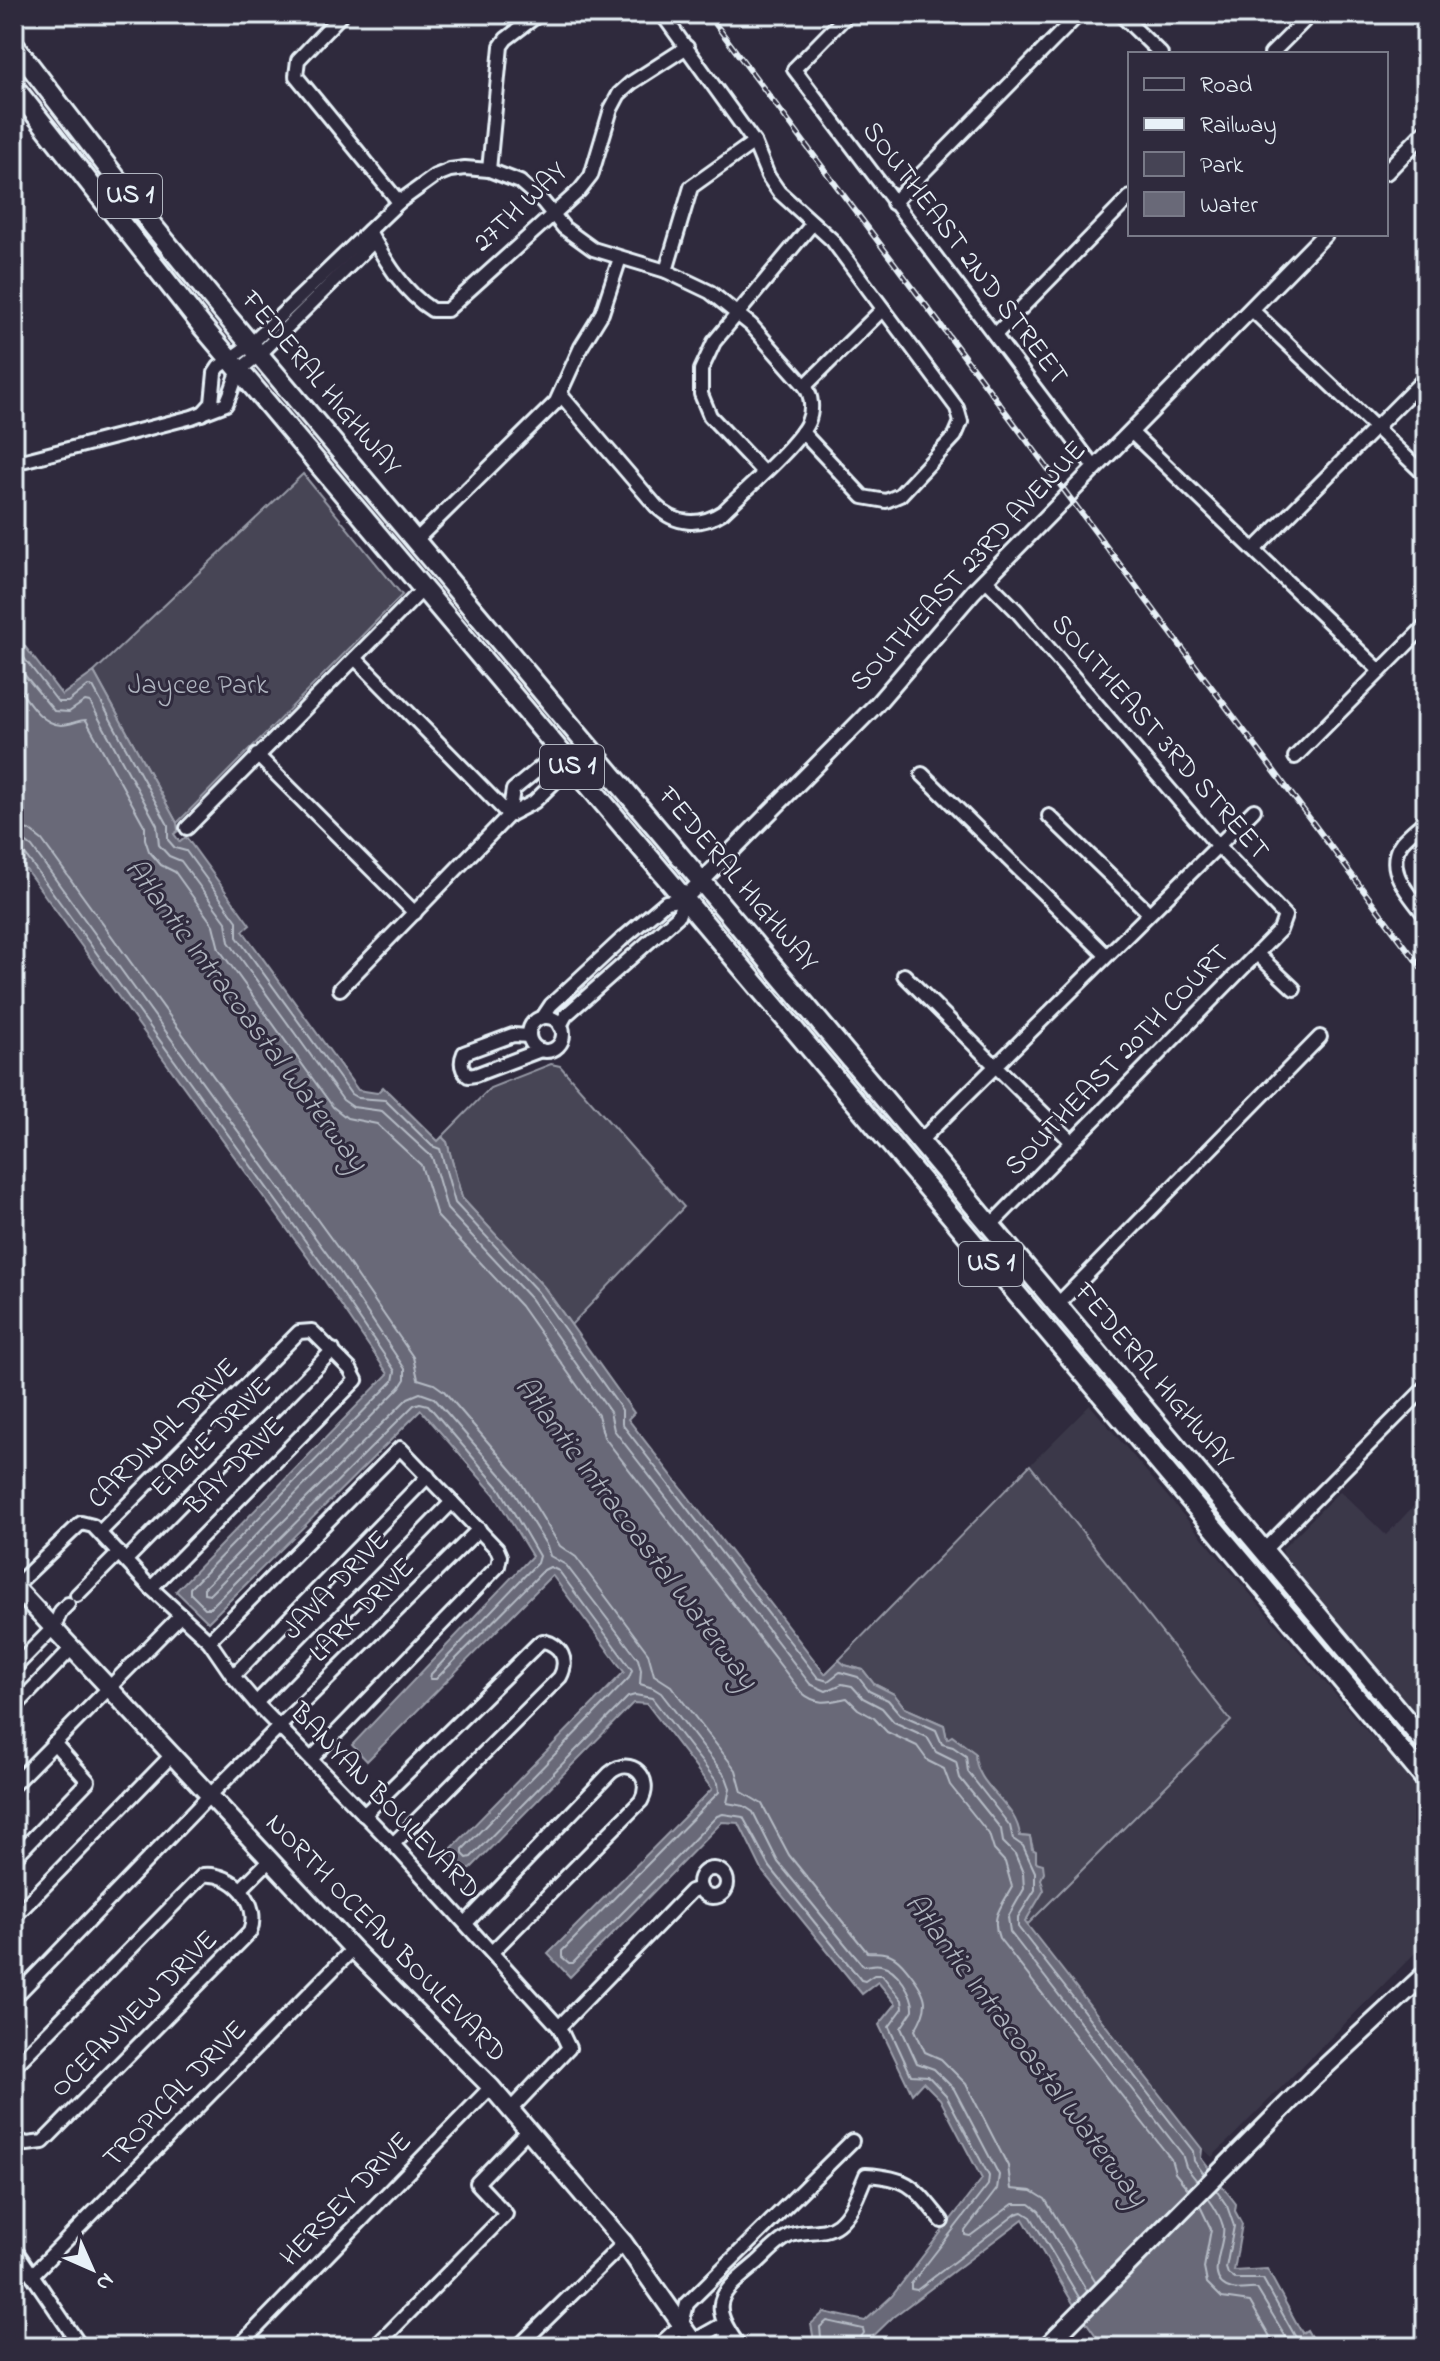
<svg xmlns="http://www.w3.org/2000/svg" width="1440" height="2361" font-family="'Indie Flower',sans-serif">
  <style>
    .built { fill: #3b3749 }
    .green { fill: #464455; stroke: #979aa6; stroke-width: 2 }
    .water { fill: #696978; stroke: #9c9fab; stroke-width: 2 }
    .lines { fill: none; stroke-linecap: round; stroke-linejoin: round }
    .shore { stroke: #b5bbc5; stroke-width: 2 }
    .minor-casing { stroke: #e8f1f8; stroke-width: 18 }
    .tertiary-casing { stroke: #e8f1f8; stroke-width: 20 }
    .secondary-casing { stroke: #e8f1f8; stroke-width: 22 }
    .primary-casing { stroke: #e8f1f8; stroke-width: 24 }
    .minor { stroke: #2f2a3d; stroke-width: 12 }
    .tertiary { stroke: #2f2a3d; stroke-width: 14 }
    .secondary { stroke: #2f2a3d; stroke-width: 16 }
    .primary { stroke: #2f2a3d; stroke-width: 18 }
    .rail-casing { stroke: #e8f1f8; stroke-width: 6 }
    .rail { stroke: #2f2a3d; stroke-width: 3; stroke-dasharray: 9; stroke-linecap: butt }
    .labels { text-anchor: middle; dominant-baseline: central; stroke-width: 6; stroke-linejoin: round; paint-order: stroke }
    .shield { fill: #2f2a3d; stroke: #b0b5c0; stroke-width: 2 }
    .shield-label { font-size: 26px; font-weight: bold; fill: #e8f1f8 }
    .street-label { font-size: 28px; fill: #e8f1f8; stroke: #2f2a3d }
    .park-label { font-size: 28px; fill: #afb4bf; stroke: #2f2a3d }
    .water-label { font-size: 30px; font-style: italic; fill: #afb4be; stroke: #2f2a3d }
  </style>
  <rect width="100%" height="100%" fill="#2f2a3d"/>
  <filter id="ink" filterUnits="userSpaceOnUse"><feTurbulence type="fractalNoise" baseFrequency=".0125" numOctaves="2"/><feDisplacementMap in="SourceGraphic" scale="16" xChannelSelector="R" yChannelSelector="G"/><feConvolveMatrix kernelMatrix="1 2 1 2 8 2 1 2 1" color-interpolation-filters="sRGB"/></filter>
  <g filter="url(#ink)">
    <!-- built -->
    <g class="built">
      <polygon points="1090,1405 1362,1726 1426,1796 1426,1942 1212,2157 1193,2139 1027,1925 1231,1721 1030,1465"/>
      <polygon points="1340,1491 1386,1535 1426,1493 1426,1725 1284,1557 1282,1549"/>
    </g>
    <!-- green -->
    <g class="green">
      <polygon points="303,474 402,595 177,823 94,672"/>
      <polygon points="551,1064 560,1066 684,1207 571,1325 544,1287 462,1198 447,1142 442,1137 490,1088"/>
      <polygon points="1030,1465 1231,1721 1027,1925 1024,1922 1028,1917 1041,1879 1030,1837 1020,1836 975,1768 947,1740 944,1725 905,1708 894,1694 874,1684 863,1670 844,1665 839,1660"/>
    </g>
    <!-- water -->
    <path class="water" d="M14 632 62 695 94 672 177 823 178 831 174 834 180 842 186 837 250 925 243 931 358 1090 377 1093 383 1087 438 1141 442 1137 447 1142 462 1198 544 1287 634 1413 628 1419 825 1674 839 1660 845 1665 863 1670 874 1684 894 1694 905 1708 944 1725 947 1739 952 1736 975 1753C975 1788 1017 1802 1020 1836L1030 1837 1032 1849 1036 1851V1862L1043 1864 1044 1873 1041 1879 1044 1890 1025 1922 1202 2149 1201 2158 1236 2204 1235 2211 1242 2224 1234 2271 1267 2269 1302 2333 1307 2330 1317 2347H1104L1074 2305 1023 2219 893 2317 862 2347H815L811 2324 824 2312 865 2321 892 2296 982 2179 940 2099 923 2082 912 2094 879 2025 896 2004 878 1982 862 1994 763 1872 739 1823 722 1822 570 1977 548 1954 712 1789 647 1704 633 1703 468 1871 449 1851 624 1672 552 1575 367 1761 352 1745 532 1556 494 1494 421 1410 208 1622 176 1591 388 1374 324 1280 14 853Z"/>
    <g class="lines">
      <!-- shore -->
      <g class="shore">
        <polyline points="14,645 58,702 68,702 88,686 93,687 168,825 168,840 175,848 186,851 237,921 237,937 351,1094 358,1098 385,1100 432,1146 440,1149 455,1203 538,1292 622,1410 622,1424 818,1678 828,1681 840,1672 858,1677 869,1691 888,1700 900,1714 936,1730 942,1744 953,1747 966,1756 968,1772 1010,1826 1013,1839 1023,1846 1035,1872 1035,1890 1018,1917 1018,1927 1193,2151 1194,2161 1204,2174"/>
        <polyline points="14,662 54,711 69,712 85,701 90,702 157,825 159,845 169,856 181,861 226,922 229,942 343,1100 353,1107 382,1111 432,1157 447,1209 530,1298 610,1412 614,1430 810,1684 826,1691 842,1684 852,1686 863,1698 882,1708 894,1722 927,1737 936,1752 956,1762 960,1778 1001,1829 1003,1842 1015,1854 1023,1873 1024,1889 1008,1917 1010,1932 1182,2154 1186,2167 1197,2181"/>
        <path d="M14 682C26 697 39 724 61 725 71 725 78 720 86 720L145 827V839L149 851 161 865 175 872 213 925 219 949 333 1107 347 1118 377 1124 421 1165 437 1216 521 1306 598 1415 604 1437 801 1692C817 1706 829 1702 847 1698L858 1709 874 1718 887 1732 917 1746 928 1761 944 1769 950 1785 989 1834 994 1850 1005 1862 1012 1887C1002 1906 990 1916 999 1938L1171 2159 1175 2173 1188 2189"/>
        <path d="M14 827 29 830 42 840 348 1262 413 1357 418 1379 434 1384 444 1391 517 1476 560 1546 576 1557 648 1653 654 1675 671 1686 736 1770 742 1792 762 1804 789 1855 867 1952C875 1953 883 1951 891 1955 900 1959 904 1966 910 1973 928 1996 930 2005 915 2030L925 2052 941 2059 966 2084 1008 2166 1011 2189 1032 2191 1045 2199 1096 2283"/>
        <path d="M14 839 24 841 32 847 338 1269 405 1369V1379L400 1387 204 1588V1593L210 1594 408 1398 420 1393 434 1398 508 1483 547 1546 550 1556 566 1565 638 1659 641 1670 640 1684 653 1688 661 1693 726 1777 730 1788 727 1803 744 1806 753 1812 778 1862 863 1966C868 1966 875 1963 881 1965 897 1968 914 1995 913 2010L901 2028 917 2063 934 2069 954 2089 999 2175 997 2189 965 2231V2235L970 2236 1013 2204H1030L1039 2211 1087 2291"/>
        <polyline points="14,849 24,853 330,1275 395,1371 393,1381 190,1588 190,1593 205,1608 210,1608 414,1405 420,1403 428,1405 500,1489 539,1556 537,1563 431,1674 430,1679 436,1679 544,1570 550,1567 559,1571 632,1670 629,1678 463,1849 463,1854 467,1858 471,1857 628,1697 635,1695 652,1698 718,1783 719,1792 562,1951 562,1957 569,1963 573,1963 717,1816 723,1814 743,1817 770,1867 861,1980 865,1981 874,1975 882,1975 902,2000 903,2008 889,2027 911,2075 928,2076 946,2095 989,2176 988,2185 911,2284 911,2289 917,2290 1016,2214 1023,2212 1031,2217 1080,2299"/>
        <polyline points="1216,2190 1227,2206 1234,2226 1226,2268 1228,2274 1235,2279 1263,2279 1295,2336 1307,2347"/>
        <path d="M1208 2198C1214 2206 1220 2215 1223 2226 1227 2244 1201 2281 1232 2289 1240 2291 1249 2288 1257 2289L1292 2347"/>
        <polyline points="1200,2206 1211,2229 1204,2268 1207,2283 1222,2298 1250,2302 1276,2347"/>
        <polyline points="822,2347 820,2327 827,2321 863,2329 864,2333 858,2341 858,2347"/>
      </g>
      <!-- minor casing -->
      <g class="minor-casing">
        <g id="minor">
          <polyline points="342,14 298,60 296,76 399,202"/>
          <polyline points="662,14 754,142 768,176 779,192 832,240 957,408 961,422 955,436 900,495 886,501 863,497 802,432"/>
          <polyline points="848,14 794,69 1095,468"/>
          <polyline points="1120,14 1161,54"/>
          <polyline points="1271,54 1311,14"/>
          <polyline points="489,170 501,46 506,39 539,14"/>
          <polyline points="893,203 1079,14"/>
          <path d="M369 231C385 260 403 292 432 310H447L580 190 591 176 611 109 619 94 631 83 687 47"/>
          <polyline points="666,271 691,187 754,142"/>
          <polyline points="1251,309 1426,476"/>
          <polyline points="995,335 1130,197"/>
          <polyline points="805,386 883,309"/>
          <path d="M202 414 212 403 215 373 219 367 251 344 399 202 435 176 450 170 465 168 489 170 520 182 543 202 564 228 593 249 666 271 710 292 751 325 805 386C812 396 813 410 808 422 798 445 743 492 723 512 700 527 675 525 656 506L561 395"/>
          <polyline points="1131,432 1380,671"/>
          <path d="M14 463 192 417 226 404C240 374 229 376 260 354L374 241"/>
          <polyline points="763,472 710,416 701,394 701,370 714,342 813,223"/>
          <polyline points="415,541 556,402 581,347 602,313 620,258"/>
          <polyline points="1254,550 1426,377"/>
          <polyline points="985,579 1016,610 1217,845 1285,916 1280,930 990,1226"/>
          <polyline points="355,658 509,815"/>
          <polyline points="257,755 415,913"/>
          <polyline points="1295,757 1426,625"/>
          <polyline points="922,774 1106,955"/>
          <polyline points="509,815 513,790 559,752"/>
          <polyline points="1049,816 1149,913"/>
          <path d="M1426 820C1418 827 1409 834 1402 842 1382 869 1411 896 1426 917"/>
          <polyline points="187,828 423,589"/>
          <polyline points="1257,954 1294,989"/>
          <polyline points="904,975 1072,1142"/>
          <polyline points="340,989 509,815 534,802 571,766"/>
          <polyline points="543,1017 551,1005 621,940 666,902 684,899 678,916 566,1015 560,1026"/>
          <circle cx="546" cy="1034" r="17"/>
          <path d="M529 1036 513 1035 464 1053C460 1062 461 1069 468 1076L475 1075 541 1050"/>
          <polyline points="920,1141 1254,810"/>
          <polyline points="1057,1305 1320,1037"/>
          <polyline points="100,1532 299,1332 312,1331 350,1369 356,1380 151,1588"/>
          <polyline points="1263,1551 1426,1387"/>
          <polyline points="126,1560 333,1350"/>
          <polyline points="14,1587 81,1523 93,1526 151,1588 209,1641 233,1676 256,1703 393,1844 559,2027 569,2048 511,2109"/>
          <polyline points="77,1595 119,1553"/>
          <polyline points="209,1641 400,1448 497,1549 500,1556 498,1566 311,1759"/>
          <polyline points="14,1668 54,1627 61,1611 68,1604"/>
          <polyline points="233,1676 428,1476"/>
          <polyline points="256,1703 452,1502"/>
          <polyline points="14,1708 72,1648"/>
          <polyline points="14,1784 181,1615"/>
          <path d="M364 1815 539 1643 543 1641C561 1645 569 1660 560 1677L393 1844"/>
          <polyline points="14,1858 88,1781 54,1743"/>
          <circle cx="713" cy="1883" r="14"/>
          <polyline points="241,1889 271,1859"/>
          <polyline points="14,1917 172,1755"/>
          <path d="M466 1923 610 1773C631 1755 654 1778 641 1801L492 1952"/>
          <polyline points="14,1998 211,1794 479,1529"/>
          <polyline points="559,2027 691,1891 700,1888"/>
          <path d="M14 2067 203 1875C234 1872 261 1903 250 1932L43 2142 27 2144 14 2139"/>
          <polyline points="14,2248 81,2347"/>
          <polyline points="32,2275 353,1949"/>
          <polyline points="693,2341 718,2327 728,2331 726,2340 716,2347"/>
          <polyline points="238,2347 491,2087"/>
          <polyline points="375,2347 506,2214 477,2183 527,2131"/>
          <polyline points="518,2347 624,2243"/>
          <polyline points="657,2347 682,2324 687,2304 852,2141"/>
          <path d="M740 2347C706 2302 720 2294 757 2263 767 2254 779 2240 791 2235 807 2229 824 2235 838 2224 852 2213 859 2191 866 2175 911 2178 914 2187 942 2221"/>
        </g>
      </g>
      <!-- tertiary casing -->
      <g class="tertiary-casing">
        <g id="tertiary">
          <polyline points="1386,172 1426,131"/>
          <polyline points="684,899 876,705 973,592 1325,234"/>
        </g>
      </g>
      <!-- secondary casing -->
      <g class="secondary-casing">
        <g id="secondary">
          <polyline points="14,1586 353,1949 491,2087 624,2243 697,2347"/>
          <polyline points="1046,2347 1312,2079 1426,1973"/>
        </g>
      </g>
      <!-- primary casing -->
      <g class="primary-casing">
        <g id="primary">
          <polyline points="14,45 152,225 219,307 1426,1744"/>
          <polyline points="14,87 202,326 1426,1780"/>
        </g>
      </g>
      <!-- minor -->
      <use href="#minor" class="minor"/>
      <!-- tertiary -->
      <use href="#tertiary" class="tertiary"/>
      <!-- secondary -->
      <use href="#secondary" class="secondary"/>
      <!-- primary -->
      <use href="#primary" class="primary"/>
      <!-- rail casing -->
      <g class="rail-casing">
        <polyline id="rail" points="708,14 1426,974"/>
      </g>
      <!-- rail -->
      <use href="#rail" class="rail"/>
    </g>
  </g>
  <g class="labels">
    <!-- shield labels -->
    <g class="shield">
      <rect x="98" y="174" width="64" height="44" rx="6"/>
      <rect x="540" y="745" width="64" height="44" rx="6"/>
      <rect x="959" y="1242" width="64" height="44" rx="6"/>
    </g>
    <g class="shield-label">
      <text x="130" y="196">US 1</text>
      <text x="572" y="767">US 1</text>
      <text x="991" y="1264">US 1</text>
    </g>
    <!-- street labels -->
    <g class="street-label">
      <text transform="translate(521 208) rotate(-43)">27TH WAY</text>
      <text transform="translate(964 254) rotate(53)">SOUTHEAST 2ND STREET</text>
      <text transform="translate(320 384) rotate(50)">FEDERAL HIGHWAY</text>
      <text transform="translate(969 567) rotate(-47)">SOUTHEAST 23RD AVENUE</text>
      <text transform="translate(1159 738) rotate(49)">SOUTHEAST 3RD STREET</text>
      <text transform="translate(737 880) rotate(50)">FEDERAL HIGHWAY</text>
      <text transform="translate(1118 1061) rotate(-46)">SOUTHEAST 20TH COURT</text>
      <text transform="translate(1153 1376) rotate(50)">FEDERAL HIGHWAY</text>
      <text transform="translate(164 1434) rotate(-45)">CARDINAL DRIVE</text>
      <text transform="translate(212 1438) rotate(-45)">EAGLE DRIVE</text>
      <text transform="translate(236 1467) rotate(-45)">BAY DRIVE</text>
      <text transform="translate(337 1586) rotate(-46)">JAVA DRIVE</text>
      <text transform="translate(363 1611) rotate(-45)">LARK DRIVE</text>
      <text transform="translate(384 1802) rotate(46)">BANYAN BOULEVARD</text>
      <text transform="translate(385 1939) rotate(46)">NORTH OCEAN BOULEVARD</text>
      <text transform="translate(135 2015) rotate(-45)">OCEANVIEW DRIVE</text>
      <text transform="translate(176 2095) rotate(-46)">TROPICAL DRIVE</text>
      <text transform="translate(347 2200) rotate(-46)">HERSEY DRIVE</text>
    </g>
    <!-- park labels -->
    <g class="park-label">
      <text x="198" y="686">Jaycee Park</text>
    </g>
    <!-- water labels -->
    <g class="water-label">
      <text transform="translate(245 1016) rotate(53)">Atlantic Intracoastal Waterway</text>
      <text transform="translate(635 1534) rotate(53)">Atlantic Intracoastal Waterway</text>
      <text transform="translate(1025 2051) rotate(53)">Atlantic Intracoastal Waterway</text>
    </g>
  </g>
  <!-- margin -->
  <rect width="1440" height="2361" fill="none" stroke="#2f2a3d" stroke-width="48"/>
  <rect x="24" y="24" width="1392" height="2313" fill="none" stroke="#e8f1f8" stroke-width="3" filter="url(#ink)"/>
  <!-- legend -->
  <rect x="1128" y="52" width="260" height="184" fill="#2f2a3d" stroke="#797a88" stroke-width="2"/>
  <rect x="1144" y="78" width="40" height="12" fill="#2f2a3d" stroke="#797a88" stroke-width="2"/>
  <text x="1200" y="92" font-size="24" fill="#e8f1f8">Road</text>
  <rect x="1144" y="118" width="40" height="12" fill="#e8f1f8" stroke="#797a88" stroke-width="2"/>
  <text x="1200" y="132" font-size="24" fill="#e8f1f8">Railway</text>
  <rect x="1144" y="152" width="40" height="24" fill="#464455" stroke="#797a88" stroke-width="2"/>
  <text x="1200" y="172" font-size="24" fill="#e8f1f8">Park</text>
  <rect x="1144" y="192" width="40" height="24" fill="#696978" stroke="#797a88" stroke-width="2"/>
  <text x="1200" y="212" font-size="24" fill="#e8f1f8">Water</text>
  <!-- north arrow -->
  <g transform="translate(92 2269) rotate(135)" stroke="#2f2a3d" stroke-width="6" paint-order="stroke">
  <path d="M0-6L14 30L0 20L-14 30Z" fill="#e8f1f8"/>
  <text y="-12" font-size="22" font-weight="bold" text-anchor="middle" fill="#e8f1f8">N</text>
  </g>
</svg>
